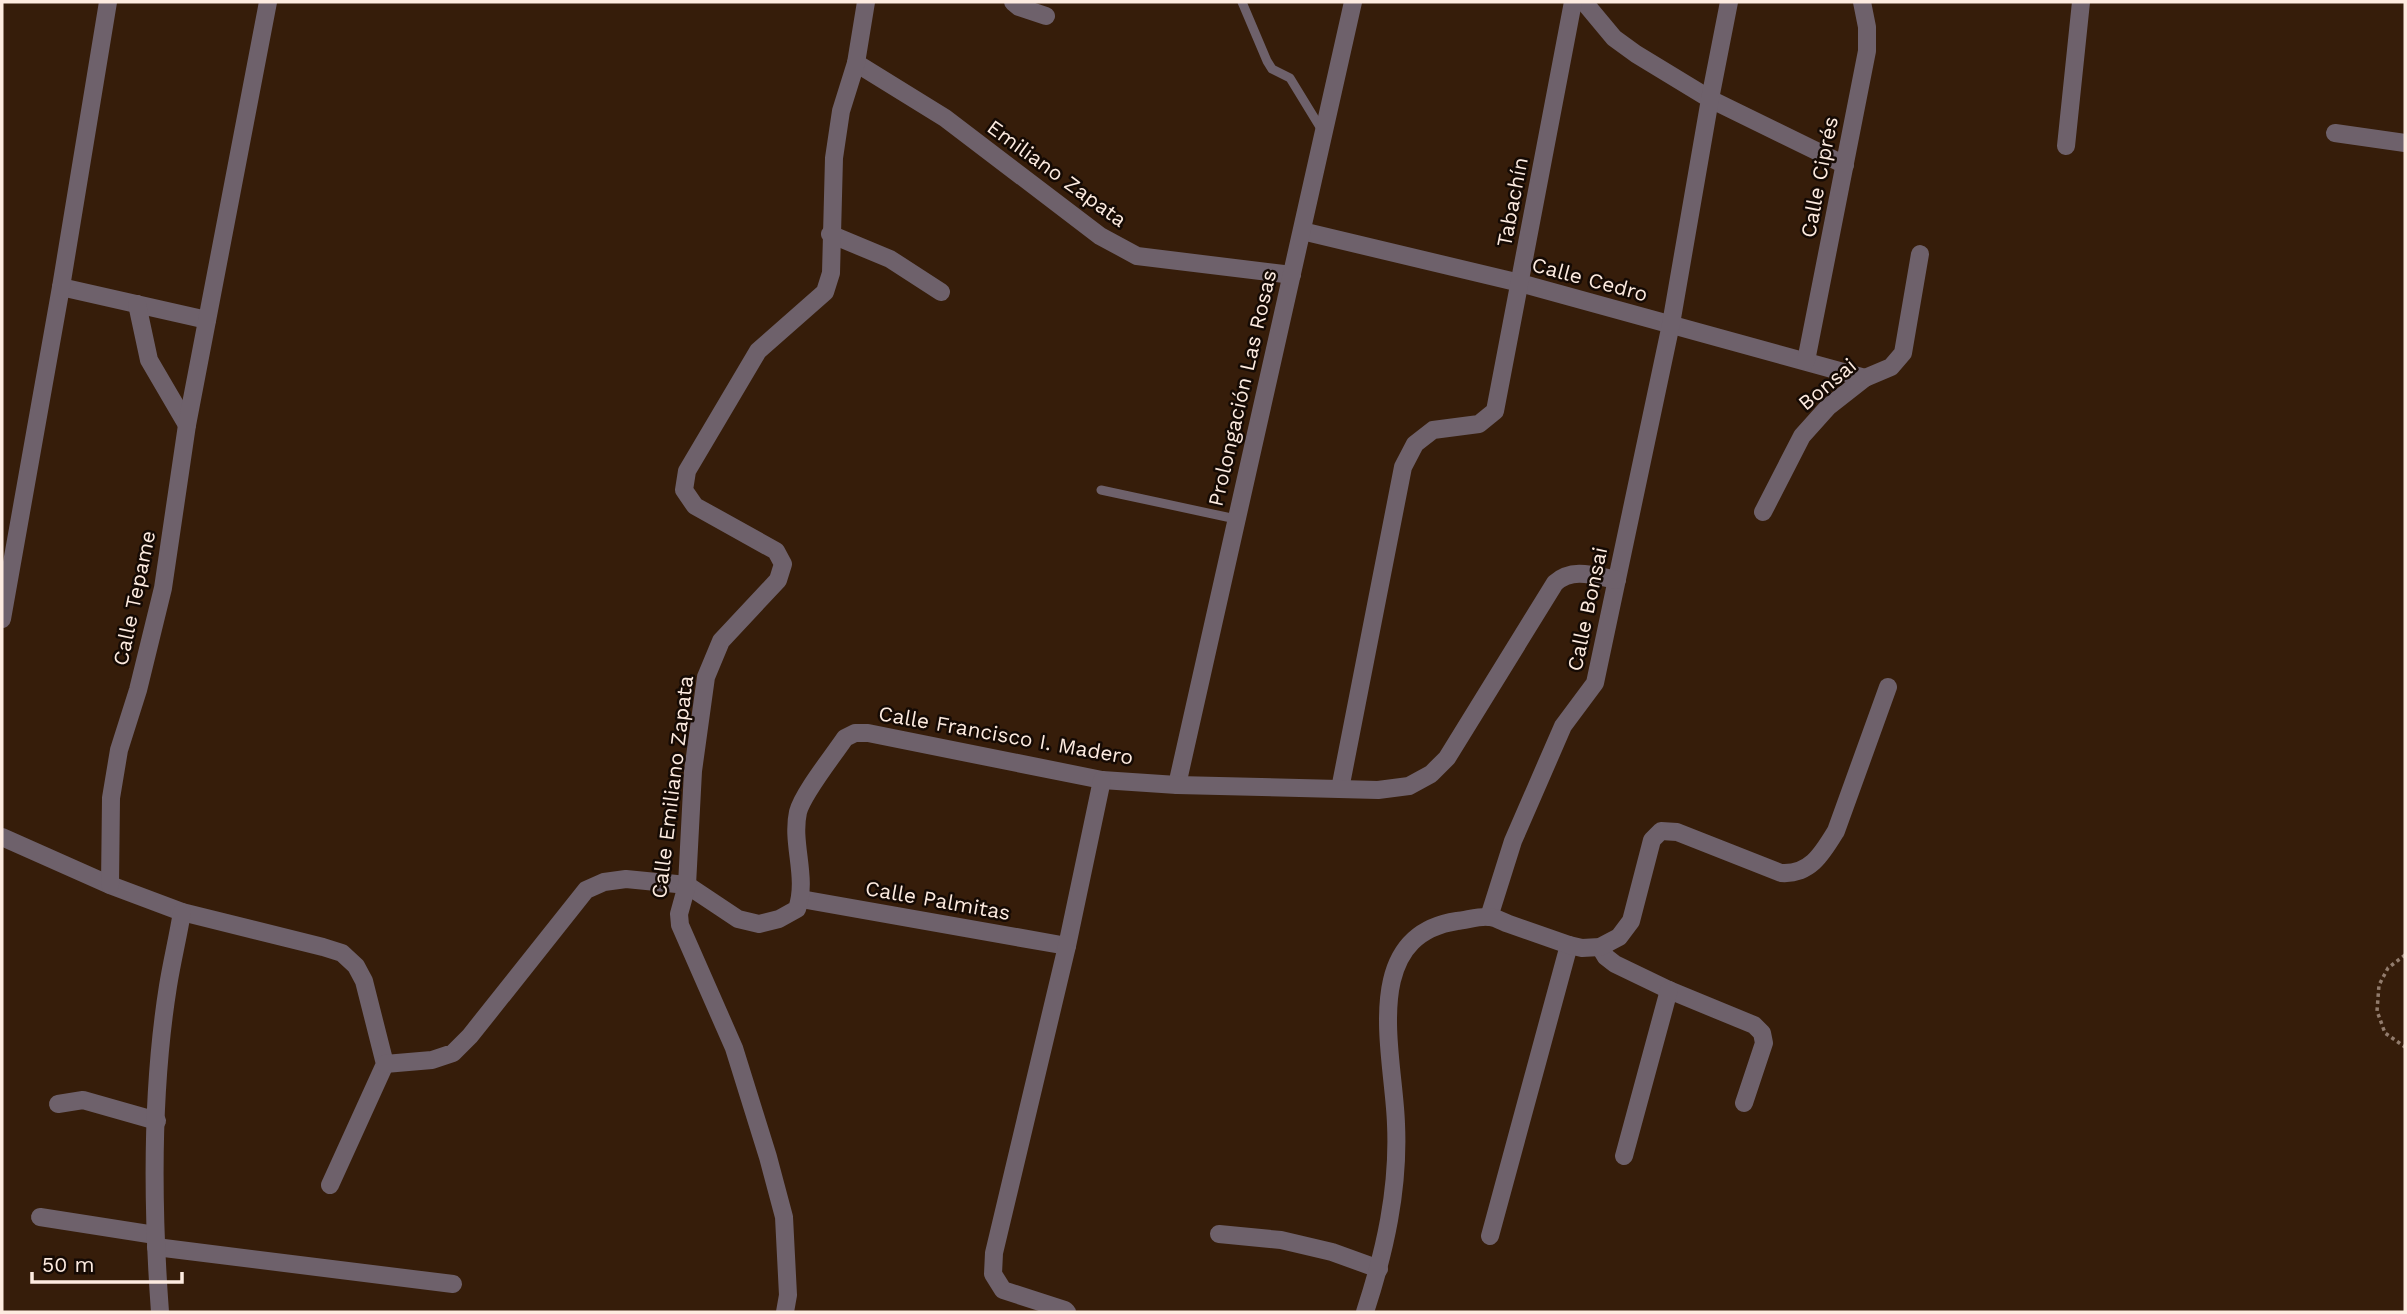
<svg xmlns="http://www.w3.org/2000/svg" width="2407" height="1314" font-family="'Work Sans',sans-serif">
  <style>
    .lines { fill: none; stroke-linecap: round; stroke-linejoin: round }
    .path { stroke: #927c6d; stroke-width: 3.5; stroke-dasharray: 3.5 3.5; stroke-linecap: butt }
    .service { stroke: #6e616b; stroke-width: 9 }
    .minor { stroke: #6e616b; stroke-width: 18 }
    .labels { text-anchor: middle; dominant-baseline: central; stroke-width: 5; stroke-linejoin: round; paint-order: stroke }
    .street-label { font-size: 21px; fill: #fdebe0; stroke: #150a04 }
  </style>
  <rect width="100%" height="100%" fill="#361d0a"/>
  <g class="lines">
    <!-- path -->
    <polyline class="path" points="2405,955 2388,968 2379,985 2377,1011 2385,1033 2405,1047"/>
    <!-- service -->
    <g class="service">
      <polyline points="1242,2 1267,61 1272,69 1290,78 1323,132"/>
      <polyline points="1101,490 1236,519"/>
    </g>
    <!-- minor -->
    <g class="minor">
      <polyline points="1013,2 1019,7 1046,16"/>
      <polyline points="1584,2 1614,38 1636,54 1710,99 1845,165"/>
      <polyline points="856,63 945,118 1100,236 1137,256 1292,275"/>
      <polyline points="2335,133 2405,143"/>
      <polyline points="2066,146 2081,2"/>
      <polyline points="1302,231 1520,283 1865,378"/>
      <polyline points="830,234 890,259 941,292"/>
      <polyline points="61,287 207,320"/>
      <polyline points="137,304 149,360 187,425"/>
      <polyline points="1806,361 1867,51 1867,27 1862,2"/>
      <polyline points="1763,512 1802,436 1828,407 1865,378 1891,367 1903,353 1920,254"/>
      <polyline points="2,619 61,287 108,2"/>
      <polyline points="1177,785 1353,2"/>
      <polyline points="1340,789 1403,467 1415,444 1433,430 1479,424 1495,411 1573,2"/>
      <polyline points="2,837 110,885 182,912 323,947 342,953 356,966 364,981 385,1064 330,1185"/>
      <polyline points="110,885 111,798 119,750 138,690 163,588 187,425 268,2"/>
      <polyline points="801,899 1067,946"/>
      <polyline points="1489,917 1513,841 1563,726 1595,683 1671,324 1710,99 1729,2"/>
      <polyline points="1600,947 1606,957 1615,964 1669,990 1754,1025 1762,1033 1764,1043 1744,1103"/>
      <path d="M385 1064 432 1060 453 1053 470 1036 586 890 604 882 626 879 687 885 738 919 759 924 779 919 797 909C808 877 791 844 798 812 803 793 833 756 845 738L855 733H868L1102 780 1177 785 1378 790 1409 786 1431 774 1447 758 1555 583C1573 567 1595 576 1617 580"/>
      <polyline points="58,1104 83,1100 157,1121"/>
      <polyline points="1624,1156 1669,990"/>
      <polyline points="40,1217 155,1235"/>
      <polyline points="1219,1234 1281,1240 1332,1252 1379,1269"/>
      <polyline points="1490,1236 1569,945"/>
      <polyline points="156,1247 453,1284"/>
      <path d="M160 1312C152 1204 151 1093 168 986 172 961 178 937 182 912"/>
      <polyline points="785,1312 788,1295 784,1217 768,1157 734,1048 680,925 679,914 687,885 693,771 706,677 721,641 778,580 783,564 776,551 695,506 684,490 687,471 758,351 825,292 831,273 834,158 841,111 856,63 866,2"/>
      <polyline points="1067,1312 1065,1310 1003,1290 993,1274 994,1253 1067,946 1102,780"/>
      <path d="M1365 1312C1385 1251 1399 1189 1396 1124 1394 1056 1358 936 1457 921 1467 920 1479 916 1489 917 1495 917 1503 922 1509 924 1529 931 1549 938 1569 945L1582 948 1600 947 1619 937 1631 921 1652 840 1661 831 1677 832 1781 873C1810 875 1822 854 1836 831L1888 687"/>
    </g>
  </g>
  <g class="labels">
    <!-- street labels -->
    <g class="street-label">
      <text transform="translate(1057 173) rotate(36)">Emiliano Zapata</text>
      <text transform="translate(1819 177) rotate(-79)">Calle Ciprés</text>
      <text transform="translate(1512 202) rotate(-79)">Tabachín</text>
      <text transform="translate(1590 279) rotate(15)">Calle Cedro</text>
      <text transform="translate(1827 384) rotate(-40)">Bonsai</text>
      <text transform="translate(1242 388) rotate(-77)">Prolongación Las Rosas</text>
      <text transform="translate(134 598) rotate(-78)">Calle Tepame</text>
      <text transform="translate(1587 609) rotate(-78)">Calle Bonsai</text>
      <text transform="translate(1006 735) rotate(10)">Calle Francisco I. Madero</text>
      <text transform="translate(672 787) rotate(-83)">Calle Emiliano Zapata</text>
      <text transform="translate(938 900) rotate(10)">Calle Palmitas</text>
    </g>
  </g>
  <!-- border -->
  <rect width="2407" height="1314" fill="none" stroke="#fdebe0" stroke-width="7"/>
  <!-- scale -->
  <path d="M32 1272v10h150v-10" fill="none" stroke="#fdebe0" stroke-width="3.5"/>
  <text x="42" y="1272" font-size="21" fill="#fdebe0" stroke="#150a04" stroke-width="5" paint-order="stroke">50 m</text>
</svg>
